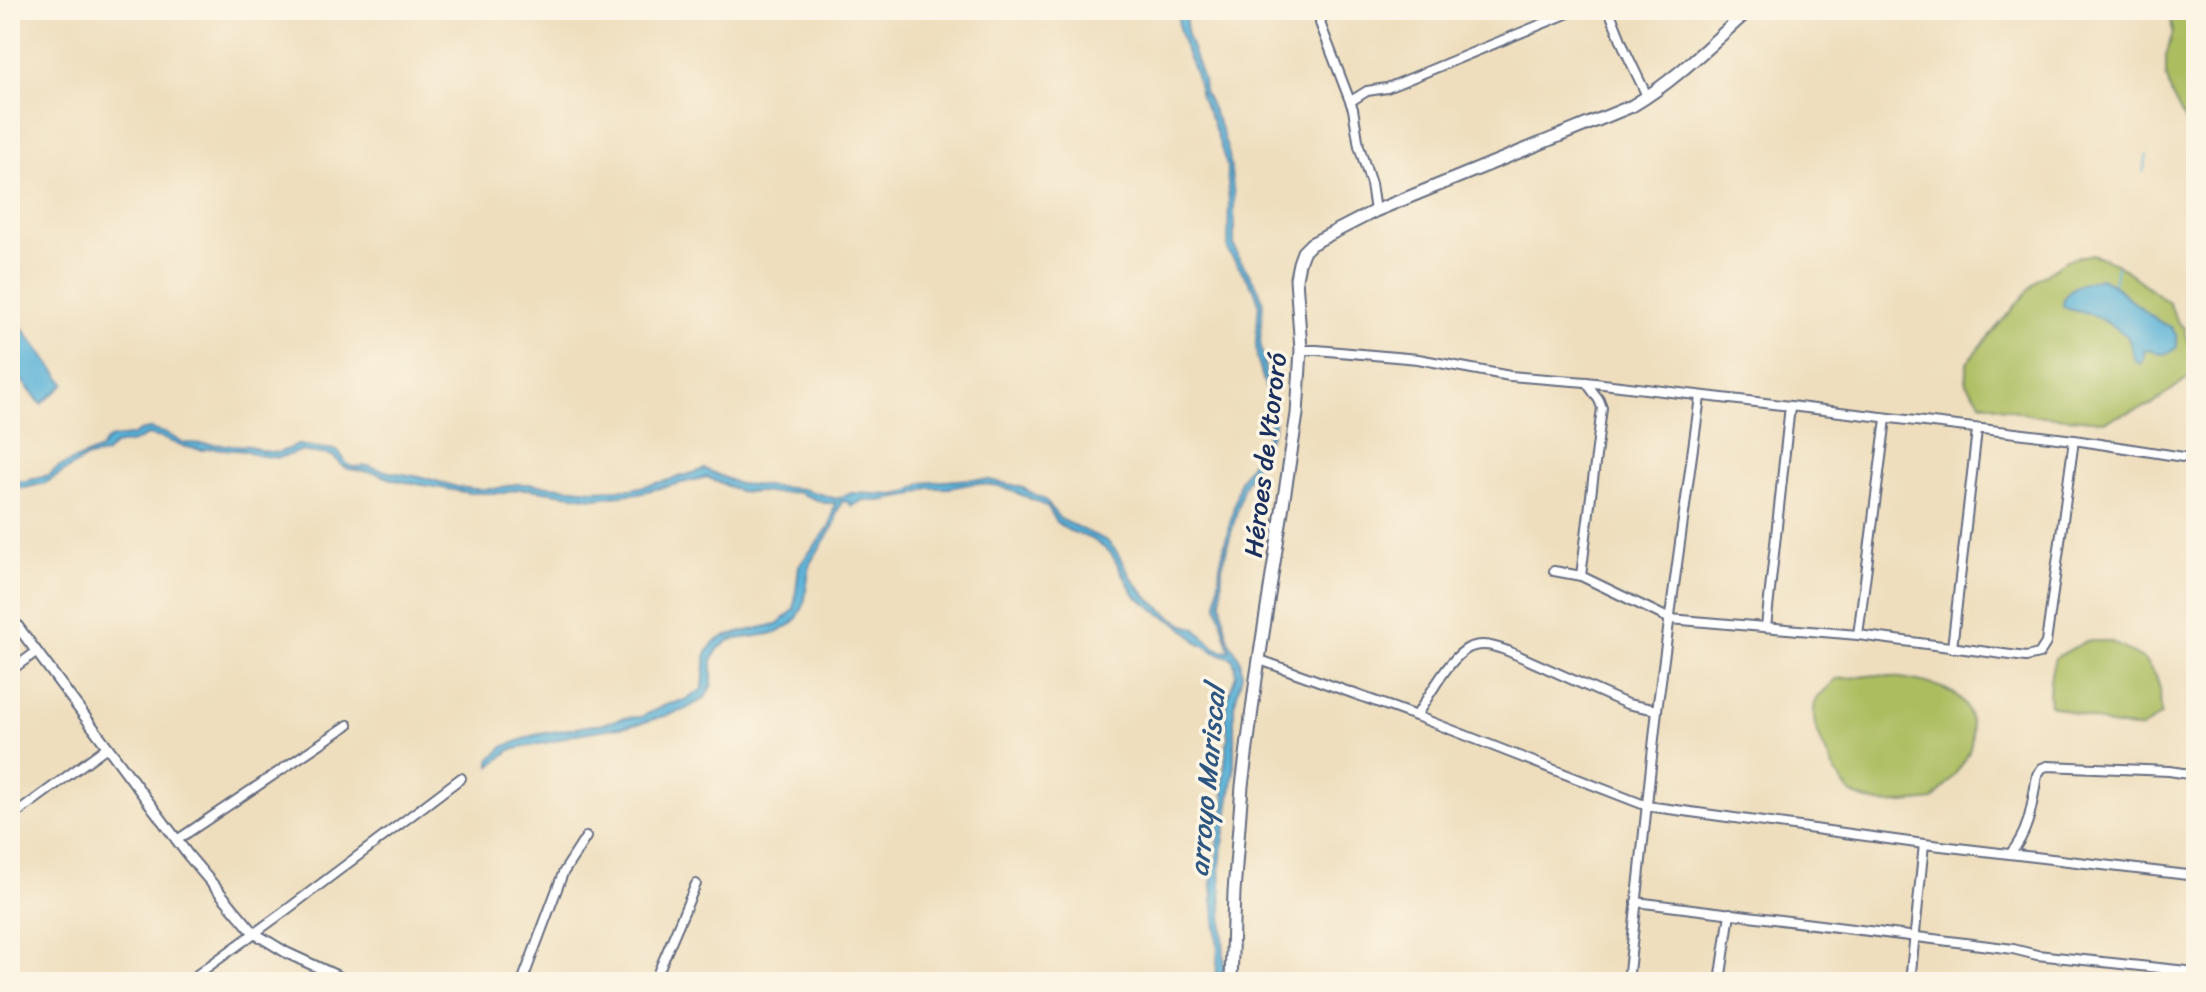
<svg xmlns="http://www.w3.org/2000/svg" width="2206" height="992" font-family="Sriracha,sans-serif">
  <style>
    .green { fill: #acbd60; stroke: #64765f; stroke-width: 2 }
    .water { fill: #5ab2d7; stroke: #3a709a; stroke-width: 2 }
    .lines { fill: none; stroke-linecap: round; stroke-linejoin: round }
    .stream { stroke: #5ab2d7; stroke-width: 2 }
    .minor-casing { stroke: #656c7f; stroke-width: 12 }
    .tertiary-casing { stroke: #656c7f; stroke-width: 13 }
    .secondary-casing { stroke: #656c7f; stroke-width: 15 }
    .minor { stroke: #fff; stroke-width: 8 }
    .tertiary { stroke: #fff; stroke-width: 9 }
    .secondary { stroke: #fff; stroke-width: 11 }
    .labels { text-anchor: middle; dominant-baseline: central; stroke-width: 7; stroke-linejoin: round; paint-order: stroke }
    .street-label { font-size: 26px; fill: #1b2f5e; stroke: #fcf5e5 }
    .water-label { font-size: 28px; font-style: italic; fill: #2e5682; stroke: #fcf5e5 }
  </style>
  <rect width="100%" height="100%" fill="#fcf5e5"/>
  <filter id="ink" filterUnits="userSpaceOnUse"><feTurbulence type="fractalNoise" baseFrequency=".0125" numOctaves="2"/><feDisplacementMap in="SourceGraphic" scale="16" xChannelSelector="R" yChannelSelector="G"/><feConvolveMatrix kernelMatrix="1 2 1 2 8 2 1 2 1" color-interpolation-filters="sRGB"/></filter>
  <filter id="wash" filterUnits="userSpaceOnUse"><feTurbulence type="fractalNoise" baseFrequency=".006" numOctaves="4" result="noise"/><feDisplacementMap in="SourceGraphic" scale="32" xChannelSelector="R" yChannelSelector="G"/><feGaussianBlur stdDeviation="1.8" result="paint"/><feColorMatrix in="noise" values="0 0 0 0 0 0 0 0 0 0 0 0 0 0 0 0 0 1.4 0 .05"/><feComposite in="paint" operator="in"/></filter>
  <g filter="url(#wash)">
    <rect width="100%" height="100%" fill="#eedebd"/>
    <!-- green -->
    <g class="green">
      <polygon points="2169,10 2196,10 2196,142 2172,96 2166,74 2166,56 2173,32"/>
      <polygon points="2092,254 2116,263 2169,303 2178,322 2185,329 2185,336 2193,351 2193,374 2153,404 2104,421 2032,415 1981,402 1966,383 1967,362 2038,279 2067,260"/>
      <path d="M2086 641H2110L2144 660 2156 676 2160 689 2161 715 2141 729 2110 725 2050 705C2048 688 2050 674 2055 658Z"/>
      <path d="M1877 675C1901 678 1930 681 1951 692 1972 702 1976 735 1968 754 1960 771 1945 786 1933 800 1906 803 1880 808 1854 795 1840 788 1821 742 1815 726 1814 720 1813 707 1816 701 1819 693 1831 685 1837 679Z"/>
    </g>
    <!-- water -->
    <g class="water">
      <polygon points="1178,10 1185,10 1187,35 1203,80 1204,91 1221,129 1229,155 1234,196 1234,246 1238,257 1258,288 1263,302 1260,342 1274,416 1274,427 1270,437 1243,488 1222,567 1221,602 1224,621 1229,641 1240,659 1242,675 1234,705 1234,771 1220,865 1224,960 1223,982 1216,982 1218,949 1212,884 1217,855 1220,820 1225,805 1223,782 1228,736 1226,713 1228,697 1236,675 1235,665 1232,658 1215,652 1198,642 1180,625 1162,615 1135,595 1111,553 1092,539 1068,530 1056,522 1048,507 1025,496 999,486 975,483 948,488 928,488 909,496 879,501 863,500 852,506 848,502 842,501 836,514 835,524 810,563 804,605 797,618 792,624 776,633 730,640 718,649 712,660 712,684 705,698 684,710 638,724 575,734 554,741 510,750 490,767 490,760 505,746 535,735 605,723 624,718 641,717 666,705 685,700 703,689 706,654 714,642 726,636 777,624 794,610 799,566 830,526 835,503 825,503 797,492 779,493 739,491 707,477 638,493 594,498 530,489 518,489 504,493 470,493 395,480 376,473 349,469 343,466 333,456 329,455 301,451 278,458 258,455 247,451 213,448 202,450 182,446 162,438 147,435 133,442 114,445 105,454 88,457 45,483 24,488 10,488 10,482 26,481 49,475 58,467 101,449 106,441 112,438 131,436 140,431 150,429 167,434 183,443 249,446 262,451 278,453 298,445 334,450 339,452 347,464 353,467 368,466 389,472 422,477 457,487 475,489 495,489 516,484 528,484 592,490 632,489 673,479 705,469 738,484 802,489 837,499 852,493 895,495 906,493 923,483 970,479 989,480 1021,487 1045,500 1060,519 1107,541 1116,551 1132,579 1146,596 1169,615 1185,625 1196,629 1214,647 1221,650 1230,651 1217,605 1220,565 1240,481 1267,437 1270,417 1265,386 1257,357 1256,341 1259,303 1254,289 1228,251 1229,202 1227,166 1212,120 1202,100 1195,72 1186,51 1179,28"/>
      <path d="M2101 278C2127 291 2145 318 2171 327L2176 335 2177 347C2168 355 2161 356 2151 349L2144 351V359L2141 364 2135 361 2128 337 2115 327 2093 315 2068 309 2063 306C2064 286 2084 283 2101 278Z"/>
      <polygon points="20,325 65,384 41,404 10,366 10,332"/>
    </g>
    <g class="lines">
      <!-- stream -->
      <g class="stream">
        <polyline points="2143,172 2147,155"/>
        <polyline points="2114,284 2117,266"/>
      </g>
    </g>
  </g>
  <g filter="url(#ink)">
    <g class="lines">
      <!-- minor casing -->
      <g class="minor-casing">
        <g id="minor">
          <polyline points="1325,10 1320,23 1353,109 1359,146 1371,184 1375,211"/>
          <polyline points="1609,10 1625,50 1647,96"/>
          <polyline points="1351,101 1367,91 1387,88 1576,10"/>
          <polyline points="1301,350 1317,350 1418,359 1510,376 1586,382 1790,406 2074,440 2196,459"/>
          <polyline points="1554,571 1581,576 1670,619 1858,635 2026,657 2039,654 2046,643 2074,440"/>
          <polyline points="1581,576 1602,408 1599,400 1586,382"/>
          <polyline points="1766,627 1790,406"/>
          <polyline points="1858,635 1886,419"/>
          <polyline points="1952,648 1977,430"/>
          <polyline points="1260,660 1416,716 1647,806 1924,844 2196,876"/>
          <polyline points="10,671 36,652"/>
          <path d="M1416 716C1428 698 1451 654 1471 647 1484 642 1496 647 1508 651L1627 704 1657 710"/>
          <polyline points="10,818 107,747"/>
          <polyline points="177,840 348,725"/>
          <path d="M2010 854C2030 831 2032 804 2037 775L2042 768 2047 766 2169 771 2196 775"/>
          <polyline points="1636,902 2013,949 2037,955 2196,972"/>
          <polyline points="187,982 285,911 461,778"/>
          <polyline points="522,982 563,873 586,837"/>
          <polyline points="654,982 696,884"/>
          <polyline points="1628,982 1657,710 1700,397"/>
          <polyline points="1720,982 1730,913"/>
          <polyline points="1910,982 1924,844"/>
          <polyline points="2193,982 2196,959"/>
        </g>
      </g>
      <!-- tertiary casing -->
      <g class="tertiary-casing">
        <polyline id="tertiary" points="10,616 188,855 254,933 287,953 350,982"/>
      </g>
      <!-- secondary casing -->
      <g class="secondary-casing">
        <path id="secondary" d="M1231 982 1234 892 1242 786 1256 679 1297 414 1301 350 1296 278 1299 263 1303 252 1311 244 1375 211 1632 106C1675 81 1712 43 1749 10"/>
      </g>
      <!-- minor -->
      <use href="#minor" class="minor"/>
      <!-- tertiary -->
      <use href="#tertiary" class="tertiary"/>
      <!-- secondary -->
      <use href="#secondary" class="secondary"/>
    </g>
  </g>
  <g class="labels">
    <!-- street labels -->
    <g class="street-label">
      <text transform="translate(1265 455) rotate(-83)">Héroes de Ytororó</text>
    </g>
    <!-- water labels -->
    <g class="water-label">
      <text transform="translate(1207 781) rotate(-85)">arroyo Mariscal</text>
    </g>
  </g>
  <!-- margin -->
  <rect width="2206" height="992" fill="none" stroke="#fcf5e5" stroke-width="40"/>
</svg>
